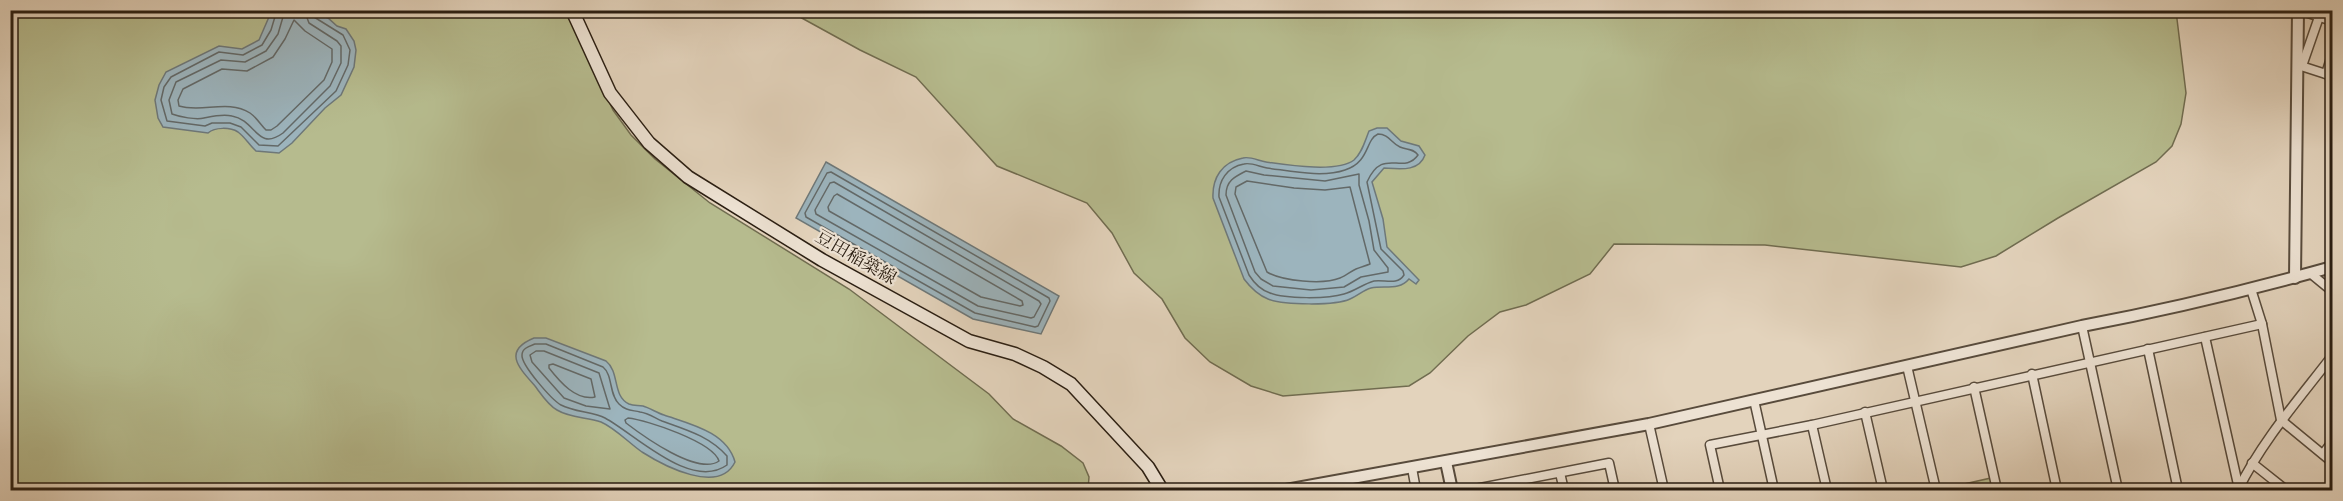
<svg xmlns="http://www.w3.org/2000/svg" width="2343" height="501" font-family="Alegreya,'Noto Serif JP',serif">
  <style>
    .green { fill: #b6bb8e; stroke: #706c50; stroke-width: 1.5 }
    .water { fill: #9cb4bd; stroke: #6e7879; stroke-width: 1.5 }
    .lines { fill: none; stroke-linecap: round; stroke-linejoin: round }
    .shore { stroke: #636968; stroke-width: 1.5 }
    .minor-casing { stroke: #584b3c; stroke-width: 11 }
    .tertiary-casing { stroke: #584b3c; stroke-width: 14 }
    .secondary-casing { stroke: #2a1e12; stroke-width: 15 }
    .minor { stroke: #ede2d3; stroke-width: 8 }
    .tertiary { stroke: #ede2d3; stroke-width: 10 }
    .secondary { stroke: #ede2d3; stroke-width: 12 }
    .labels { text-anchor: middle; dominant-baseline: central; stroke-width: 4.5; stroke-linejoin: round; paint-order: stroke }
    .street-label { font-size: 18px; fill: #2a1e12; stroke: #ede2d3 }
  </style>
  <rect width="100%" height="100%" fill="#e3d3bc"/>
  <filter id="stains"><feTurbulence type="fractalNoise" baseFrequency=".00333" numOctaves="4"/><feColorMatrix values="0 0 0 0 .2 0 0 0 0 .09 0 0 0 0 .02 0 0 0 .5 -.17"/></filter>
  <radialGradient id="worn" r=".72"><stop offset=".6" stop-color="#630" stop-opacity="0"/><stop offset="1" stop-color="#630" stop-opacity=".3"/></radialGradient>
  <!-- green -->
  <g class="green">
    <polygon points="10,11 568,11 613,110 631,135 655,159 710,203 849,289 989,394 1013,419 1061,446 1083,463 1089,477 1088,490 11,490"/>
    <polygon points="789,11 2176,11 2186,93 2181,124 2172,146 2156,162 2058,218 1996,256 1961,267 1765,245 1614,244 1590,274 1526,305 1500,312 1468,336 1430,373 1409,386 1283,396 1251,386 1210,362 1185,338 1162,299 1134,273 1112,233 1087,203 997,166 916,77 860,50"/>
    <polygon points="1991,478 1993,490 1943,490 1942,489"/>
  </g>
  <!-- water -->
  <g class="water">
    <path d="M272 10 312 11 328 18 337 26 346 29 354 41 356 50 354 67 341 95 325 108 292 143 279 153 256 151C250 146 245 137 238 132 230 127 215 127 208 133L163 127 158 118 155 100 159 85 166 72 219 46 242 49 259 40Z"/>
    <path d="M1377 128H1387L1401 141 1419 146 1425 155C1419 172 1400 169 1384 168L1372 182 1383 219 1387 247 1419 280 1416 284 1409 279C1399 291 1384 285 1371 288 1363 290 1358 296 1350 299 1335 306 1283 305 1268 299 1258 295 1250 287 1244 279L1213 198C1212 178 1222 162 1243 158 1250 156 1259 161 1266 162 1287 165 1337 173 1354 160 1362 153 1365 141 1369 131Z"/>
    <polygon points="826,162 1059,296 1041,334 973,319 796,218"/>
    <path d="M534 338H546L606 361C620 372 612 396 629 404 634 406 638 405 643 406 650 408 657 413 664 415 690 424 727 432 735 462 719 495 664 466 642 452 629 443 615 428 601 422 587 417 570 418 557 410 548 405 541 394 535 386 519 368 502 351 534 338Z"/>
  </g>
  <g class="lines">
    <!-- shore -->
    <g class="shore">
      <polyline points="277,10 271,30 262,45 243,55 219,52 171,77 164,87 161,100 167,121 205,126 212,123 230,123 241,127 259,145 278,146 336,91 348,65 350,50 343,35 314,17 312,10"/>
      <path d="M285 10 278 34 266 51 245 62 221 60 176 82 169 100 172 114C180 117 196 120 204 118 214 116 222 114 232 116 256 120 257 152 283 133L330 86 341 63V46L337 41 309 23 304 10"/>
      <path d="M294 20 305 31 332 49V62L324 80 277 126 271 130H266C261 125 256 117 250 113 228 99 202 113 179 106L178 100 183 89 222 69 247 71 273 57 285 39Z"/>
      <path d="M1378 134C1389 134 1391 143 1400 147 1407 150 1413 148 1418 155 1403 176 1383 146 1367 182L1381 249 1403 271 1404 275C1397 286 1384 279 1374 281 1363 284 1355 291 1344 294 1328 299 1285 299 1270 293 1261 290 1254 283 1249 275L1219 197C1218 181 1227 167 1244 164 1251 162 1260 167 1267 168 1291 171 1322 178 1345 170 1370 162 1365 140 1378 134Z"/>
      <path d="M1246 171 1264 175 1325 181 1359 174V185L1369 221 1374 250 1388 268V272L1361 277 1344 287 1311 290 1273 286 1261 279 1255 272 1226 195C1226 181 1234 177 1246 171Z"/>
      <polygon points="831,172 1049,298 1050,301 1038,326 1035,327 975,313 806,217 805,213 827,173"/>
      <path d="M1247 181 1294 188 1325 190 1350 187 1370 264C1365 266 1361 267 1356 269 1351 271 1346 276 1340 278 1323 285 1282 281 1267 272L1235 194 1236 187Z"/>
      <polygon points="834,182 1039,301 1041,304 1034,317 1031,318 978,306 816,214 815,210 830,183"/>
      <polygon points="837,194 1022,301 1023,305 1020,306 981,297 829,211 828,207 834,196"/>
      <path d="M535 344H546L603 367C613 375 609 395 619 404 626 411 632 410 640 412 648 413 655 418 662 421 687 430 709 436 727 456V465C691 491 635 434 605 418 594 412 574 412 561 405 552 400 521 365 522 355 522 348 530 346 535 344Z"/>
      <polygon points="536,351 544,351 599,373 610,409 586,406 564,398 532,362 530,355"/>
      <path d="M553 364 591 379 595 397C576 401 560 382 549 368V365Z"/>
      <path d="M628 418C647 420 713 442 719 461 698 476 643 436 626 423L625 420Z"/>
    </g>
    <!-- minor casing -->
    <g class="minor-casing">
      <g id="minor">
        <polyline points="2299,10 2332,21"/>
        <polyline points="2298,65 2332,76"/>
        <polyline points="2302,66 2319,17"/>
        <polyline points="2326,74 2332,55"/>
        <polyline points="2310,273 2332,291"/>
        <polyline points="2251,289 2262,324 2281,420 2332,462"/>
        <polyline points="2082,326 2118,490"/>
        <polyline points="2205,337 2239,489"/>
        <polyline points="2148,349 2178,490"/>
        <polyline points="1907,366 1936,490"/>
        <polyline points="2032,374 2057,490"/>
        <polyline points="1974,387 1997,490"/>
        <polyline points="1754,400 1774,490"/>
        <polyline points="1865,412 1883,490"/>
        <polyline points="1649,424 1664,490"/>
        <polyline points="1812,425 1827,490"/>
        <polyline points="2323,454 2332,442"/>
        <polyline points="2252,463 2286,490"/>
        <polyline points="1412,468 1416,490"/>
        <polyline points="1560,473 1564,490"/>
        <polyline points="1345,480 1347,490"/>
        <polyline points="1470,490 1609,463 1615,490"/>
        <polyline points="1720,490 1710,445 1812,425 2262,324"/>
        <path d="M2238 490C2262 441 2299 399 2332 356"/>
      </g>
    </g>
    <!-- tertiary casing -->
    <g class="tertiary-casing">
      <g id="tertiary">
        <polyline points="2295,278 2298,10"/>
        <polyline points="1446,462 1452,490"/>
        <path d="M1286 490 1649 424 2082 326C2167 310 2250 290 2332 267"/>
      </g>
    </g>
    <!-- secondary casing -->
    <g class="secondary-casing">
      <polyline id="secondary" points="572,10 610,93 649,143 688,177 822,260 969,341 1015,354 1043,367 1071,384 1148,467 1162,490"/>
    </g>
    <!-- minor -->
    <use href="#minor" class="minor"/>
    <!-- tertiary -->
    <use href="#tertiary" class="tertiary"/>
    <!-- secondary -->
    <use href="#secondary" class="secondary"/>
  </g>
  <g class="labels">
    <!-- street labels -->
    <g class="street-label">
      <text transform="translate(856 257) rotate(30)">豆田稲築線</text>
    </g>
  </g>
  <!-- margin -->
  <rect width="2343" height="501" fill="none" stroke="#e3d3bc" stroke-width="36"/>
  <rect x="12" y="12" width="2319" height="477" fill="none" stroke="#2a1e12" stroke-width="3"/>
  <rect x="18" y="18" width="2307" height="465" fill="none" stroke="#2a1e12" stroke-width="1.5"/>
  <rect width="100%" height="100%" filter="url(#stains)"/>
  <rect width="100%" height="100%" fill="url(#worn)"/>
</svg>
